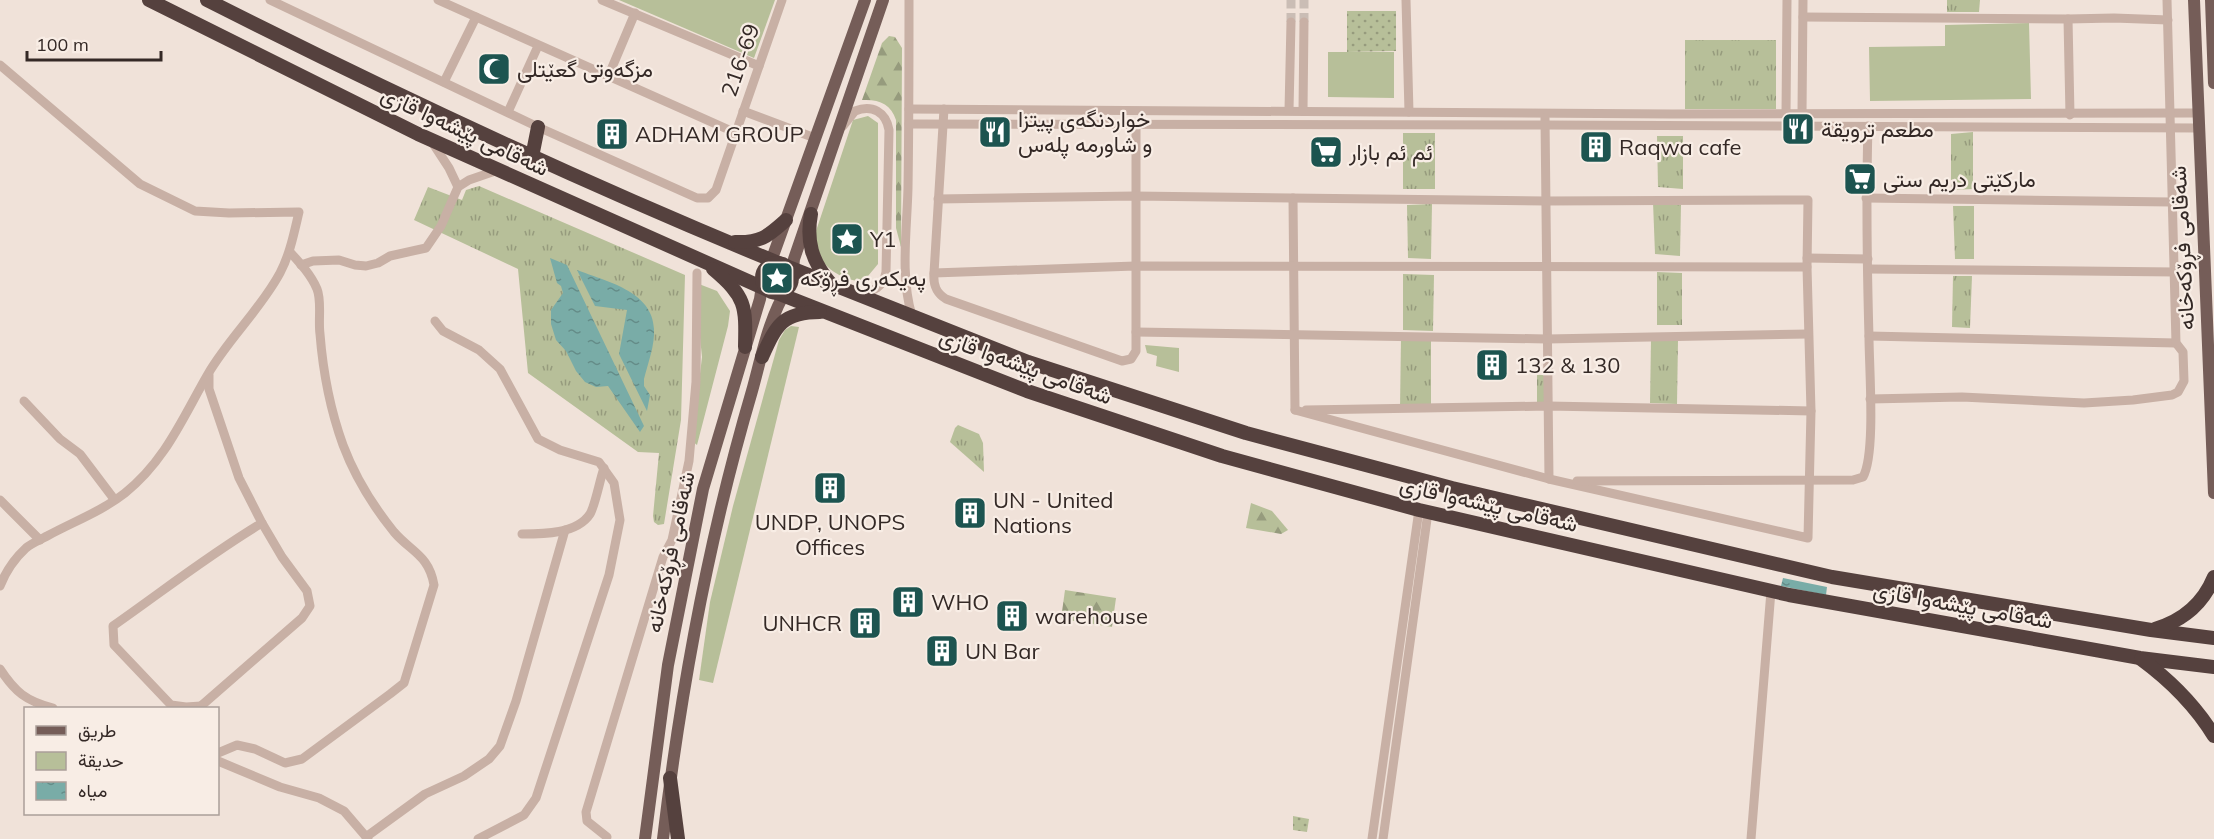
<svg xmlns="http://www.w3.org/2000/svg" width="2214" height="839" font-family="Mulish,Vazirmatn,sans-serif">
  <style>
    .grass { fill: url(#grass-tufts) }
    .forest { fill: url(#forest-firs) }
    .park { fill: #b7bf99 }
    .garden { fill: url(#garden-dots) }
    .water { fill: url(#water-ripples) }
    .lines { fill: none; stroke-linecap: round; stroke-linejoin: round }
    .minor-tunnel { stroke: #cabdb5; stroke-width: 9; stroke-dasharray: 9 4.5; stroke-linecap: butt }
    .minor { stroke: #c8b0a5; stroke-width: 9 }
    .major { stroke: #755d58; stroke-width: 12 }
    .highway { stroke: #55413e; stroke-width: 14 }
    .labels { text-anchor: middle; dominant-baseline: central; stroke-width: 4.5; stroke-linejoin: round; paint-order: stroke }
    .street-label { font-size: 22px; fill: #342926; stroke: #f8ede5 }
    .poi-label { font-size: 22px; fill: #342926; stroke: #f8ede5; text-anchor: start }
  </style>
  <defs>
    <pattern id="grass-tufts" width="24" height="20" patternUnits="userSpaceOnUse" patternTransform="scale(1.5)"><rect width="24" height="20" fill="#b7bf99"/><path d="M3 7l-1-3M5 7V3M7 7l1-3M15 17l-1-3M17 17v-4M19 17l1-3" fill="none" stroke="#969b7d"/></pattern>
    <pattern id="forest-firs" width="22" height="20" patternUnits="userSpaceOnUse" patternTransform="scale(1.5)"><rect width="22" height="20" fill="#b7bf99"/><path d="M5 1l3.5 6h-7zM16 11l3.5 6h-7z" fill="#969b7d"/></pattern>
    <pattern id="garden-dots" width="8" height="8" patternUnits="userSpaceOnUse" patternTransform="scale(1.5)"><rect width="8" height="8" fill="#b7bf99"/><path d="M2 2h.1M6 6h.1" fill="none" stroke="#969b7d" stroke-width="1.8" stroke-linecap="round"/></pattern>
    <pattern id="water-ripples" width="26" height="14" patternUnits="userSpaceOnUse" patternTransform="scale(1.5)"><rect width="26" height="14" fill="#79aca7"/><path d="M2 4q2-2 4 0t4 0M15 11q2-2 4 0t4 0" fill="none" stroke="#648c88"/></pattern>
  </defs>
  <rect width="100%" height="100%" fill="#f0e2d9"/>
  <!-- grass -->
  <g class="grass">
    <polygon points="1947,0 1980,0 1979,12 1947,12"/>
    <rect x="1685" y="40" width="91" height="69"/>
    <polygon points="1973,132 1973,189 1951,190 1951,134"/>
    <rect x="1403" y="133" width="32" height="56"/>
    <polygon points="1657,136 1683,136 1683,189 1658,187"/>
    <polygon points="479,186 685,275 681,420 664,524 658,525 654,522 653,516 659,453 638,452 528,373 518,269 414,220 428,187 462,200 466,190"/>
    <polygon points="1653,202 1681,205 1680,256 1655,254"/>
    <polygon points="1432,204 1431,259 1408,258 1407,205"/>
    <polygon points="1953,206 1974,206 1974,259 1955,259"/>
    <polygon points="1657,272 1682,273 1682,325 1657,325"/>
    <polygon points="1403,274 1434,275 1433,331 1403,330"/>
    <polygon points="1953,276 1972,276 1970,328 1952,327"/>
    <polygon points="1401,337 1431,338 1431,409 1400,409"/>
    <polygon points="1651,340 1678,341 1677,404 1650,403"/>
    <polygon points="1537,375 1544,375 1544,406 1537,402"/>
    <polygon points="958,425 979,434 983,443 984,472 950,442 955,428"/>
  </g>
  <!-- forest -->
  <g class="forest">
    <path d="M889 36 895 37 902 48 901 247 896 228V120C891 104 879 99 862 100L882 43Z"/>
    <polygon points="1251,503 1272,511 1288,530 1281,534 1246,528"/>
    <polygon points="1065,590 1116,598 1112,627 1061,619"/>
  </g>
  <!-- park -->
  <g class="park">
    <polygon points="619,0 775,0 754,58"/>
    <polygon points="2029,23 2031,99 1870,101 1869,47 1945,46 1945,25"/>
    <polygon points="1328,52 1394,52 1394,98 1328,97"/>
    <path d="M868 116 878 123V264L863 282C836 279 811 261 816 231L853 120Z"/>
    <polygon points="699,284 717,291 730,311 728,326 697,445 692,441 702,357 697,308"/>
    <polygon points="791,326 799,327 713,683 699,680 710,602 733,506 779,340 785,330"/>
    <polygon points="1145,345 1179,348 1179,372 1156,366 1157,356 1147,353"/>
  </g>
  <!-- garden -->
  <g class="garden">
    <polygon points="1396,11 1396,51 1347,52 1347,11"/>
    <polygon points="1293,816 1309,819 1307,832 1293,830"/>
  </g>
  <!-- water -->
  <g class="water">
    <polygon points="550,258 567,265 644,426 640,432 608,386 596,387 585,382 576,371 566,351 556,340 551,324 551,310 563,293 561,286 557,283"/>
    <path d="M577 270C605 281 653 291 654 329 655 345 648 363 644 379V386L650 395 647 411 619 354 627 310 595 306Z"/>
    <polygon points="1783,578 1827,587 1826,595 1781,586"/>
  </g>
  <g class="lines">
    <!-- minor-tunnel -->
    <g class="minor-tunnel">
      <polyline points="1291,22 1291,0"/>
      <polyline points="1304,22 1304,0"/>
    </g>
    <!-- minor -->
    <g class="minor">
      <polyline points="270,0 538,127 697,198 708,198 716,190 782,0"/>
      <polyline points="438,0 736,133"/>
      <polyline points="602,0 759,66"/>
      <path d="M909 0C909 63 909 126 908 188 907 230 900 276 912 316"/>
      <polyline points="1406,0 1409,112"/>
      <polyline points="1803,17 2068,19 2114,18 2168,20"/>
      <polyline points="2068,19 2070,115"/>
      <path d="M0 65 140 184 195 211 229 213 299 212C294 233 290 254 280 273 260 310 229 338 208 374 183 417 166 460 125 493 102 511 75 521 49 535 42 539 32 543 26 548 14 559 6 571 0 586"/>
      <polyline points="608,77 635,13"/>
      <polyline points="444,82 476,17"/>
      <polyline points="909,109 1672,114 2198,113"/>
      <path d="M944 109 934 273C933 285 936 293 946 299L1122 361 1131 359 1136 351V124"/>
      <polyline points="1289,110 1291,22"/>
      <polyline points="1303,110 1304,22"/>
      <polyline points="743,111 815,138"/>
      <polyline points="508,112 538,46"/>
      <polyline points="1786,114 1787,0"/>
      <polyline points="1802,114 1803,0"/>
      <polyline points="1545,118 1549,479"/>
      <polyline points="909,124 1545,125 2198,128"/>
      <path d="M843 126 855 111C872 104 886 112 889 130L886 272C883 288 874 291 859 294"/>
      <polyline points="432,142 449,168 458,187"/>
      <polyline points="1293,198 1295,410"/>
      <polyline points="1866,198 2171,202"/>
      <polyline points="938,199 1134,196 1546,201 1808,200 1807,267 1811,411 1808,538 1549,479 1295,410"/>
      <polyline points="1807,258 1868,259"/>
      <polyline points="301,265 313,261 339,260 355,265 366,266 378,263 390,256 426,248 441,226 458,187 469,180 498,170"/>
      <polyline points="1868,269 2176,272"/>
      <polyline points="934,273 1135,266 1807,267"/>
      <polyline points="435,321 443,331 479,350 500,369 538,439 560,450 599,462 614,483 620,520 609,575 536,798 524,815 478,839"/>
      <polyline points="1136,332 1547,339 1808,334"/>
      <polyline points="1869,336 2176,343"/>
      <polyline points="1870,399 1962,397 2084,403 2133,400 2172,395 2178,392 2184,381 2183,352 2176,343 2167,0"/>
      <polyline points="24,401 60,439 80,454 114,499"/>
      <polyline points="1306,410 1548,406 1811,411"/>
      <path d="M1577 481 1853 480 1863 477C1876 454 1869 367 1869 337 1867 266 1866 196 1868 126"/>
      <polyline points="0,500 40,540"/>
      <path d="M522 534C543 534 577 534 590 514 595 506 600 479 604 468"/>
      <path d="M0 669C15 692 26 701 53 708"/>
      <path d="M201 706 186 707 171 705 114 645 113 626C163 591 210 554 262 523"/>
      <polyline points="201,708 201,706 302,618 310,606 307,591 282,557 262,523 239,478 209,389 209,375"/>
      <path d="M218 753 237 745 255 749 285 763 302 759 390 694 404 683 434 585C429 555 411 552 394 532 373 506 355 477 343 445 330 409 323 372 320 334 318 320 322 301 317 289 311 275 300 263 290 252"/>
      <polyline points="218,761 280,787 319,798 344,811 368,839"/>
      <polyline points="366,837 425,794 464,776 489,759 500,746 516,701 565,530"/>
      <polyline points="607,837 587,821 586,812 663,557 672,540 689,461 696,382 697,273"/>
      <polyline points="1372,839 1419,510"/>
      <polyline points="1383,839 1428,512"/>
      <polyline points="1751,839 1771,591"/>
    </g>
    <!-- major -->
    <g class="major">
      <polyline points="2194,0 2214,493"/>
      <polyline points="2211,0 2214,83"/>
      <polyline points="765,270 774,253 865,0"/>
      <polyline points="792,280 794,259 883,0"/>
      <polyline points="645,839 668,665 703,489 760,299 763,279"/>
      <path d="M663 839C681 688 709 537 752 391 761 359 769 316 788 288"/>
    </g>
    <!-- highway -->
    <g class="highway">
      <polyline points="149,0 418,134 768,290"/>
      <path d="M207 0C395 95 586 184 781 264"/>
      <polyline points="532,157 538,127"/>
      <path d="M811 214C806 242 812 261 830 283"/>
      <path d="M735 242C761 243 768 236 786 220"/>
      <circle cx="777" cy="278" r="15"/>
      <polyline points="786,266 1028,362 1246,433 1452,488 1832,577 2151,630 2214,638"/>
      <path d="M713 269C746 297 746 305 745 347"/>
      <polyline points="777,293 1027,391 1222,456 1419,510 1789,595 2140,658 2214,667"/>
      <path d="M762 357C776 326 782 312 820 312"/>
      <path d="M2155 629C2182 621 2203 604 2214 577"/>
      <path d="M2141 659C2171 681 2195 705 2214 736"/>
      <polyline points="670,778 678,839"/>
    </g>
  </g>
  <!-- icons -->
  <defs>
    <g id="mosque-square" transform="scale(1.725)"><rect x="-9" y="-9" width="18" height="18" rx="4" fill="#1d5450" stroke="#f8ede5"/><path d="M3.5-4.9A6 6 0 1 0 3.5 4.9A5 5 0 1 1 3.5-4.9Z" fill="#fff"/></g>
    <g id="restaurant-square" transform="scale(1.725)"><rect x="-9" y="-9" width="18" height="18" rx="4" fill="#1d5450" stroke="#f8ede5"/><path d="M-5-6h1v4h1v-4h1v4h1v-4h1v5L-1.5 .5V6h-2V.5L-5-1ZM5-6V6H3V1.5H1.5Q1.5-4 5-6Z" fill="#fff"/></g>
    <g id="building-square" transform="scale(1.725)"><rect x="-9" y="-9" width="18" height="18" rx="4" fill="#1d5450" stroke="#f8ede5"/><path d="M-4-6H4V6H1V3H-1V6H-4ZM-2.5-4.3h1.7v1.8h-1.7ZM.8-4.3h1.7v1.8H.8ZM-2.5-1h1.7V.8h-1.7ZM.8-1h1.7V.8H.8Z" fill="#fff"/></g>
    <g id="supermarket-square" transform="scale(1.725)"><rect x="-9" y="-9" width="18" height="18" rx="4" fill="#1d5450" stroke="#f8ede5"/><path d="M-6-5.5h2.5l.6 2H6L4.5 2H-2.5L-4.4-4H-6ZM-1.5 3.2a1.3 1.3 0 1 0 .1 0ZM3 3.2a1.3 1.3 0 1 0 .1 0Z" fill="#fff"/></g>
    <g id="sight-square" transform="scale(1.725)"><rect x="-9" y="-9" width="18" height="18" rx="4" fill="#1d5450" stroke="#f8ede5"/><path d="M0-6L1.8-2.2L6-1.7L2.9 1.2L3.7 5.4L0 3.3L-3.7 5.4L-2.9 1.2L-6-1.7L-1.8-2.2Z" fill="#fff"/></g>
  </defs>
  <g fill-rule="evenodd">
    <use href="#mosque-square" x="494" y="69"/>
    <use href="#restaurant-square" x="1798" y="129"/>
    <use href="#restaurant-square" x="995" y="132"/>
    <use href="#building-square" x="612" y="134"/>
    <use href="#building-square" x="1596" y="147"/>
    <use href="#supermarket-square" x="1326" y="152"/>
    <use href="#supermarket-square" x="1860" y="179"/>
    <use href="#sight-square" x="847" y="239"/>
    <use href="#sight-square" x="777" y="278"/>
    <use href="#building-square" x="1492" y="365"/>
    <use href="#building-square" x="830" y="488"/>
    <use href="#building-square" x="970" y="513"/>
    <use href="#building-square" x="908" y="602"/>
    <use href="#building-square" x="1012" y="616"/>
    <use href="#building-square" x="865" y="623"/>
    <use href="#building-square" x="942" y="651"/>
  </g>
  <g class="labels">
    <!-- street labels -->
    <g class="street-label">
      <text transform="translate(740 60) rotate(-71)">216-69</text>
      <text transform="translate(465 131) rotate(25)">شەقامی پێشەوا قازی</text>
      <text transform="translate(2182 248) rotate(-93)">شەقامی فڕۆکەخانە</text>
      <text transform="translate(1026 366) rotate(20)">شەقامی پێشەوا قازی</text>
      <text transform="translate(1489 504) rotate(13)">شەقامی پێشەوا قازی</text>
      <text transform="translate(670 552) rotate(-78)">شەقامی فڕۆکەخانە</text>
      <text transform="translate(1963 605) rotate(10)">شەقامی پێشەوا قازی</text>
    </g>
    <!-- poi labels -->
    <g class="poi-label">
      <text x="517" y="69">مزگەوتی گعێتلی</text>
      <text x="1018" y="119">خواردنگەی پیتزا<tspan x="1018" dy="25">و شاورمە پلەس</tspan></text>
      <text x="1821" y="129">مطعم ترويقة</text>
      <text x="635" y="134">ADHAM GROUP</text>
      <text x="1619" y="147">Raqwa cafe</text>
      <text x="1349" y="152">ئم ئم بازار</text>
      <text x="1883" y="179">مارکێتی دریم ستی</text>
      <text x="870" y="239">Y1</text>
      <text x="800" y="278">پەیکەری فڕۆکە</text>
      <text x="1515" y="365">132 &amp; 130</text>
      <text x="993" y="500">UN - United<tspan x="993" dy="25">Nations</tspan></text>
      <text x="830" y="522" text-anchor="middle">UNDP, UNOPS<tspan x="830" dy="25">Offices</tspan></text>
      <text x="931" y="602">WHO</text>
      <text x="1035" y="616">warehouse</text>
      <text x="842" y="623" text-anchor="end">UNHCR</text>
      <text x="965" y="651">UN Bar</text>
    </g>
  </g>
  <!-- legend -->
  <rect x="24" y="707" width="195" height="108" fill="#f8ede5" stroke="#aa9f99" stroke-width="1.5"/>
  <rect x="36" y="726" width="30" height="9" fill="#755d58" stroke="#aa9f99" stroke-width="1.5"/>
  <text x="78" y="737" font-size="18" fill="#342926">طريق</text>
  <rect x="36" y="752" width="30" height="18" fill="#b7bf99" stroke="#aa9f99" stroke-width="1.5"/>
  <text x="78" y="767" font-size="18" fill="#342926">حديقة</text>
  <rect x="36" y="782" width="30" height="18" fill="url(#water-ripples)" stroke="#aa9f99" stroke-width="1.5"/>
  <text x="78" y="797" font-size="18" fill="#342926">مياه</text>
  <!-- scale -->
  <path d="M27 51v9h134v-9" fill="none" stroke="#342926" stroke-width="3"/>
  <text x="36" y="51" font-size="18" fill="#342926" stroke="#f8ede5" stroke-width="4.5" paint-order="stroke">100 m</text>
</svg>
